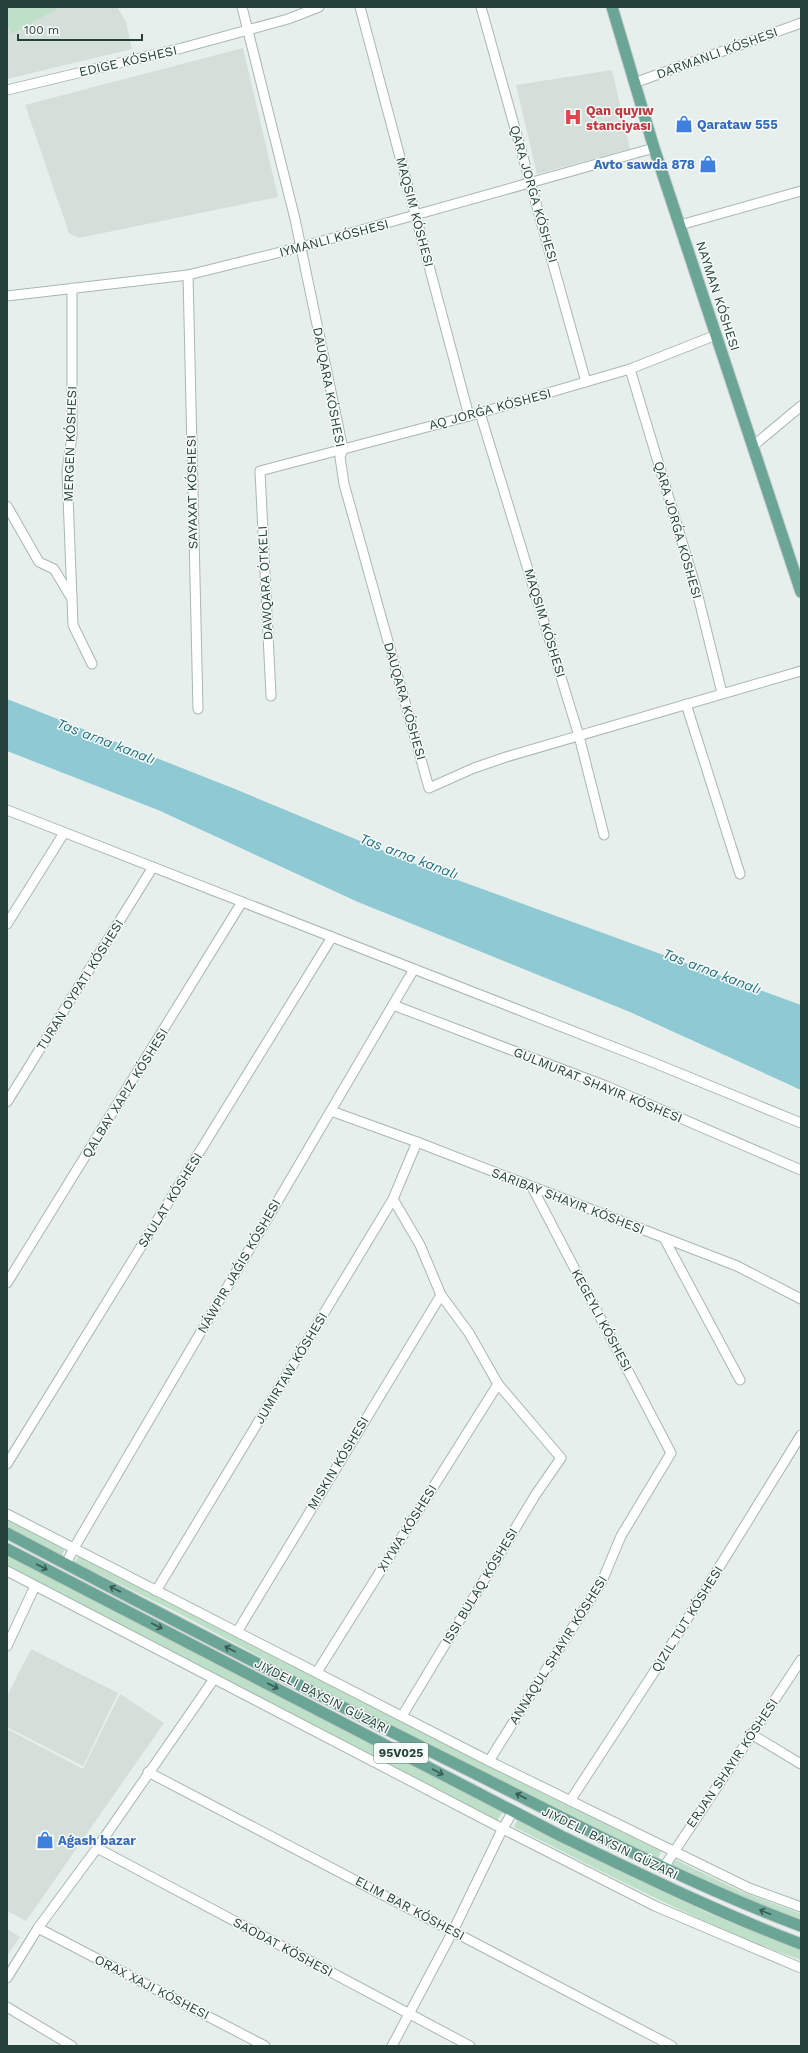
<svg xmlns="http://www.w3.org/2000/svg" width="808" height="2053" font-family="'Work Sans',sans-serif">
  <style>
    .built { fill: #d4dfda }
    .green { fill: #bfe0c8 }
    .water { fill: #8ec9d4 }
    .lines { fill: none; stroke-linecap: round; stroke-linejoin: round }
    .minor-casing { stroke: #a8b8b2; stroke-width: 11 }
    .major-casing { stroke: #c2cac8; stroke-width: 13 }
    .minor { stroke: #fff; stroke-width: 9 }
    .major { stroke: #6aa596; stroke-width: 11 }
    .oneway { stroke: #365b51 }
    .labels { text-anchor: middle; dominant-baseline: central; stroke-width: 3; stroke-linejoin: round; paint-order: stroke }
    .shield { fill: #f7fbf9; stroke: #637a73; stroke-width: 1 }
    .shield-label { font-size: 12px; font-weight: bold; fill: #24423a }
    .street-label { font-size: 13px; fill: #24423a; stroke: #f7fbf9 }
    .health-label { font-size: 13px; font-weight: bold; fill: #be3a42; stroke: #f7fbf9; text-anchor: start }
    .shop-label { font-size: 13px; font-weight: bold; fill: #366cbe; stroke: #f7fbf9; text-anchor: start }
    .water-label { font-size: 14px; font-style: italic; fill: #1c6f80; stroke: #f7fbf9 }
  </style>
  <rect width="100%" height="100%" fill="#e6efeb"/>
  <!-- built -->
  <g class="built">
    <polygon points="7,7 117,7 126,22 132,49 7,79"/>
    <polygon points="243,48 278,197 79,238 69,233 25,105"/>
    <polygon points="612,70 630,149 537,174 516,85"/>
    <polygon points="31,1649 118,1693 83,1766 7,1727 7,1696"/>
    <polygon points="120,1694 164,1723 26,1921 7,1911 7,1729 83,1769"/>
    <polygon points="7,1929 20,1937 7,1956"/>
  </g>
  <!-- green -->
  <g class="green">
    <polygon points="7,7 60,7 12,34 7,24"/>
    <polygon points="7,1518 65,1549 62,1555 7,1526"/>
    <polygon points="7,1555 503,1811 497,1821 7,1567"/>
    <polygon points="79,1556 501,1773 661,1851 658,1859 318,1688 180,1614 75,1562"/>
    <path d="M517 1820 708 1913 801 1950V1960C701 1925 608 1874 514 1827Z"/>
    <polygon points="674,1859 740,1891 801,1914 801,1919 737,1895 671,1864"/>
  </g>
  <!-- water -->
  <polygon class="water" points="7,699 235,789 430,870 801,1005 801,1090 630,1012 358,902 158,810 7,751"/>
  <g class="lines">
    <!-- minor casing -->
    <g class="minor-casing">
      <g id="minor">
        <polyline points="242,7 295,219 343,449 340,457 344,484 429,788 474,768 506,757 801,671"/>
        <polyline points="360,7 469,416"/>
        <polyline points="481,7 586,382"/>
        <polyline points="634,83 801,23"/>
        <polyline points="7,90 182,48 288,19 319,7"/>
        <polyline points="680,225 801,191"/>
        <polyline points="188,275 198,709"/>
        <polyline points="72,288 72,436 67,471 72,599"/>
        <polyline points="7,296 188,275 301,247 654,148"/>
        <polyline points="630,369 696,588 722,693"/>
        <polyline points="480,413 579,736 604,835"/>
        <polyline points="753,446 801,406"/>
        <polyline points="7,506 39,562 54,569 72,599 73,625 92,664"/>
        <polyline points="271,696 260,471 469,416 630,369 716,335"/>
        <polyline points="686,704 740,874"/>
        <polyline points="7,810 652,1062 801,1123"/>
        <polyline points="7,924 64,833"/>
        <polyline points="393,1005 606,1086 801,1170"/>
        <polyline points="7,1102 153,867"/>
        <polyline points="331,1111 417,1142 737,1266 801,1299"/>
        <polyline points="393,1199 420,1245 441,1295 469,1333 498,1384 561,1458 536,1494 402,1716"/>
        <polyline points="664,1238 740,1380"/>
        <polyline points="7,1283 242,902"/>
        <polyline points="7,1464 332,937"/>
        <polyline points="7,1514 489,1761 749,1888 801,1907"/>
        <polyline points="66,1564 74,1548 414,969"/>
        <polyline points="7,1571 503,1829 655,1906 801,1968"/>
        <polyline points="156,1591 393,1199 417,1142"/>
        <polyline points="237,1632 441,1295"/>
        <polyline points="7,1646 35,1586"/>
        <polyline points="317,1672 498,1384"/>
        <polyline points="751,1734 801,1764"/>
        <polyline points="489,1761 603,1579 621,1536 671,1453 532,1187"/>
        <polyline points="148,1772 672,2046"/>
        <polyline points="570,1801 658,1666 801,1435"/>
        <polyline points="97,1848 470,2046"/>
        <polyline points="664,1867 801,1660"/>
        <polyline points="38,1928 265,2046"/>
        <polyline points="7,1978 38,1928 97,1848 214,1679"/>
        <polyline points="7,2007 72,2046"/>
        <polyline points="392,2046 453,1931 500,1834 513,1811"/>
      </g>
    </g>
    <!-- major casing -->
    <g class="major-casing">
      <g id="major">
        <polyline points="612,7 654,148 801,592"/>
        <path d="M7 1533C164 1616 323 1698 482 1777 587 1830 691 1885 801 1926"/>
        <path d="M7 1549 561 1836C640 1874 719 1913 801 1944"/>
      </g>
    </g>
    <!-- minor -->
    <use href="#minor" class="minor"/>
    <!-- major -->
    <use href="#major" class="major"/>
  </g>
  <!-- one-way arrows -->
  <defs><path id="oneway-shaft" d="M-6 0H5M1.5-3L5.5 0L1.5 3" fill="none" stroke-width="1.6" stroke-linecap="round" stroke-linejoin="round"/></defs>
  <g class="oneway">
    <use href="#oneway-shaft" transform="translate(42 1567) rotate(27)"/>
    <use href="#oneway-shaft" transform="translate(115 1589) rotate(-153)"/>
    <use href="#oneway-shaft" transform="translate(157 1626) rotate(27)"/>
    <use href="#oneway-shaft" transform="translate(230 1649) rotate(-153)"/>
    <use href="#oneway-shaft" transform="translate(273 1686) rotate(27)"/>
    <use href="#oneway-shaft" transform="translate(438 1772) rotate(28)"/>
    <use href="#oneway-shaft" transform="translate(521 1796) rotate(-153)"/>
    <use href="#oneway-shaft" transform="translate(765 1912) rotate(-158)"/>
  </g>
  <!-- icons -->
  <defs>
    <g id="hospital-bare" transform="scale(1.38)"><path d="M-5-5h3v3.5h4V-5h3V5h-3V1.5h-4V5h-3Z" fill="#e0444e" stroke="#f7fbf9" stroke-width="2.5" paint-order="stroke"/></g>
    <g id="shop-bare" transform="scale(1.38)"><path d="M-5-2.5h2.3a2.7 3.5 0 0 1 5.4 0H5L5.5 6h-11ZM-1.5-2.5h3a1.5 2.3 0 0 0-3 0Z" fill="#3f7fe0" stroke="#f7fbf9" stroke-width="2.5" paint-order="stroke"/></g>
  </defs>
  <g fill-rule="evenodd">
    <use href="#hospital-bare" x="573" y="117"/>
    <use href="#shop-bare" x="684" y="124"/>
    <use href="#shop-bare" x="708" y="164"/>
    <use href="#shop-bare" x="45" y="1840"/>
  </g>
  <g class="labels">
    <!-- shield labels -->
    <rect class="shield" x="374" y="1743" width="54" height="20" rx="3"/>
    <g class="shield-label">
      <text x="401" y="1753">95V025</text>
    </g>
    <!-- street labels -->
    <g class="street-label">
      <text transform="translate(717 53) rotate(-20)">DARMANLI KÓSHESI</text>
      <text transform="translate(128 61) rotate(-13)">EDIGE KÓSHESI</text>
      <text transform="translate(534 194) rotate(74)">QARA JORǴA KÓSHESI</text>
      <text transform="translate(415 212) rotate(75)">MAQSIM KÓSHESI</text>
      <text transform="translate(334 238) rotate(-15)">IYMANLI KÓSHESI</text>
      <text transform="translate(718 296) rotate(72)">NAYMAN KÓSHESI</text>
      <text transform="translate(329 387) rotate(79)">DAUQARA KÓSHESI</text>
      <text transform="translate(490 409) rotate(-15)">AQ JORǴA KÓSHESI</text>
      <text transform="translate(70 444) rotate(-88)">MERGEN KÓSHESI</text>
      <text transform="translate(192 492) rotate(-91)">SAYAXAT KÓSHESI</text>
      <text transform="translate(678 530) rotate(74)">QARA JORǴA KÓSHESI</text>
      <text transform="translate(265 583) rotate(-93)">DAWQARA ÓTKELI</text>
      <text transform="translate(545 623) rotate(73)">MAQSIM KÓSHESI</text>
      <text transform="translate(405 701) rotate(74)">DAUQARA KÓSHESI</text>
      <text transform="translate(80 985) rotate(-58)">TURAN OYPATI KÓSHESI</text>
      <text transform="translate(598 1085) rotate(22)">GULMURAT SHAYIR KÓSHESI</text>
      <text transform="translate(125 1093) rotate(-58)">QALBAY XAPIZ KÓSHESI</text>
      <text transform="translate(170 1200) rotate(-58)">SAULAT KÓSHESI</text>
      <text transform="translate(568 1201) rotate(21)">SARIBAY SHAYIR KÓSHESI</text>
      <text transform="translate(239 1266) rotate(-60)">NÁWPIR JAǴIS KÓSHESI</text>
      <text transform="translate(602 1320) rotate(62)">KEGEYLI KÓSHESI</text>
      <text transform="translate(291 1368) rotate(-59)">JUMIRTAW KÓSHESI</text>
      <text transform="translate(338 1463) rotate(-59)">MISKIN KÓSHESI</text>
      <text transform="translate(407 1528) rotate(-58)">XIYWA KÓSHESI</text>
      <text transform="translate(480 1586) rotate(-59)">ISSI BULAQ KÓSHESI</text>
      <text transform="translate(687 1619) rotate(-58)">QIZIL TUT KÓSHESI</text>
      <text transform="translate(558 1650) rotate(-58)">ANNAQUL SHAYIR KÓSHESI</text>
      <text transform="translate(322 1696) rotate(27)">JIYDELI BAYSIN GÚZARI</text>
      <text transform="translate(732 1763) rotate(-56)">ERJAN SHAYIR KÓSHESI</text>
      <text transform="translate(610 1843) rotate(26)">JIYDELI BAYSIN GÚZARI</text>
      <text transform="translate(410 1908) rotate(28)">ELIM BAR KÓSHESI</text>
      <text transform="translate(283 1947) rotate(28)">SAODAT KÓSHESI</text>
      <text transform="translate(152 1987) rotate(27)">ORAX XAJI KÓSHESI</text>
    </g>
    <!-- health labels -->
    <g class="health-label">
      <text x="586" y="110">Qan quyıw<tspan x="586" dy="15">stanciyası</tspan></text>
    </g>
    <!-- shop labels -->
    <g class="shop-label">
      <text x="697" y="124">Qarataw 555</text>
      <text x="695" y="164" text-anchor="end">Avto sawda 878</text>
      <text x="58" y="1840">Aǵash bazar</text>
    </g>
    <!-- water labels -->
    <g class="water-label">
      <text transform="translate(106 741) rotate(21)">Tas arna kanalı</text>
      <text transform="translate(409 856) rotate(21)">Tas arna kanalı</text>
      <text transform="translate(712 971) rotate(21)">Tas arna kanalı</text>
    </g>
  </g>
  <!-- border -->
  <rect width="808" height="2053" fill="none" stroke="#24423a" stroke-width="16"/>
  <!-- scale -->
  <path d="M18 34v6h124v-6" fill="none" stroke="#24423a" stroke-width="2"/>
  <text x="24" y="34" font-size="12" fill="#24423a" stroke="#f7fbf9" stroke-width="3" paint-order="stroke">100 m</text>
</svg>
